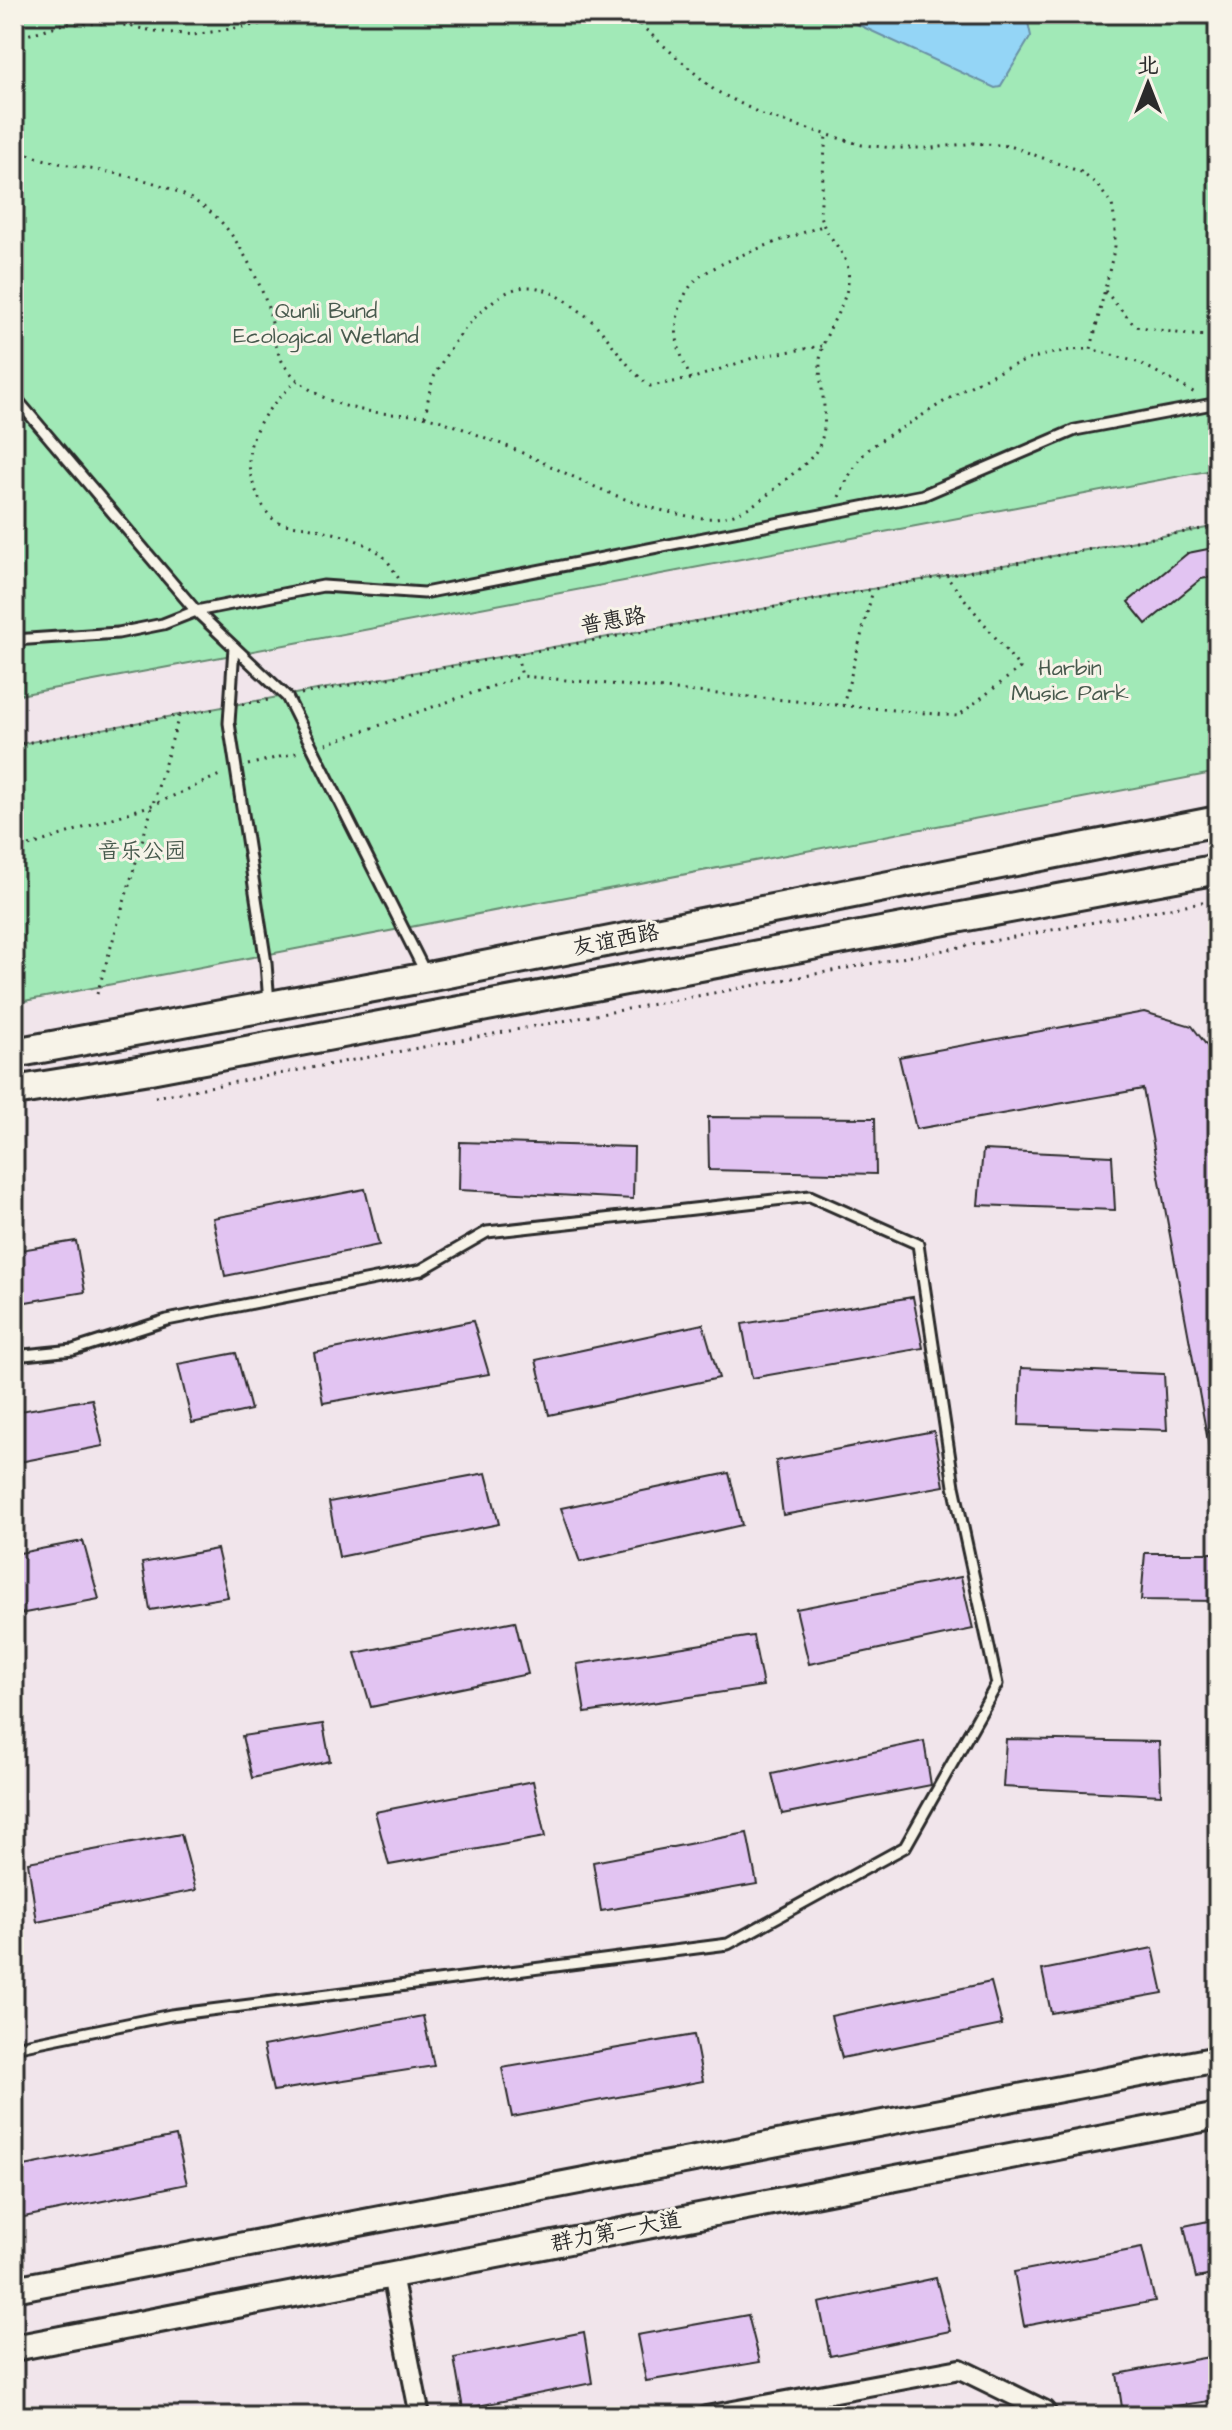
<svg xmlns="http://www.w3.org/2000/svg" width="1232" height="2430" font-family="'Architects Daughter','LXGW WenKai TC',sans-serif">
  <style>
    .green { fill: #a1e9b7; stroke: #668a71; stroke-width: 2 }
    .water { fill: #94d5f6; stroke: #6a91a5; stroke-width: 2 }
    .building { fill: #e2c4f2; stroke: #2b2b2b; stroke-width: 2 }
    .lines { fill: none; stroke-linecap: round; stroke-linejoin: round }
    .service-casing { stroke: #2b2b2b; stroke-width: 15 }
    .minor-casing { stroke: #2b2b2b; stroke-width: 24 }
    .secondary-casing { stroke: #2b2b2b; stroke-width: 30 }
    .primary-casing { stroke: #2b2b2b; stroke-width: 34 }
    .path { stroke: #2b2b2b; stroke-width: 3; stroke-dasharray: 2 6; stroke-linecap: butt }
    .service { stroke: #f7f3e8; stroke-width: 9 }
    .minor { stroke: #f7f3e8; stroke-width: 18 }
    .secondary { stroke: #f7f3e8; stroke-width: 24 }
    .primary { stroke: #f7f3e8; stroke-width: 28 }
    .labels { text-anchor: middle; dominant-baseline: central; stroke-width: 6; stroke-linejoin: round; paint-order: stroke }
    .park-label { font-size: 22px; fill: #485a4e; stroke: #f7f3e8 }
    .street-label { font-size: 22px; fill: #2b2b2b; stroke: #f7f3e8 }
  </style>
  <rect width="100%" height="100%" fill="#f1e5eb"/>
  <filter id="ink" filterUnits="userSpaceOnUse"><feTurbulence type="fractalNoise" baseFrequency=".0125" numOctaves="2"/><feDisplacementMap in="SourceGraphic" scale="16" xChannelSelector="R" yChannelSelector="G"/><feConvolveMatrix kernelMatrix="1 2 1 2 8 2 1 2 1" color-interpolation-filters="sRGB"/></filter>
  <g filter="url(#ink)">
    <!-- green -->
    <g class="green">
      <polygon points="14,14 1218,14 1218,469 14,696"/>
      <polygon points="1218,526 1218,772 14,1003 14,745"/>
    </g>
    <!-- water -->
    <polygon class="water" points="835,14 1022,14 1027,18 1031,36 1000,87 995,88"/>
    <!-- building -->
    <g class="building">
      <polygon points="1218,547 1218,576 1201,579 1146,624 1128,602 1188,553"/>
      <polygon points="1144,1012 1192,1026 1210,1050 1218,1093 1218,1452 1210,1452 1143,1089 916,1129 899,1057"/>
      <polygon points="708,1117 875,1118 876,1174 709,1170"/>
      <polygon points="460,1142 634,1147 633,1199 459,1190"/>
      <polygon points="983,1150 1112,1156 1115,1210 978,1205"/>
      <polygon points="365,1189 379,1245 225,1276 213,1218"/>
      <polygon points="76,1241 85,1292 14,1304 14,1251"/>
      <polygon points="913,1297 923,1348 752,1378 742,1324"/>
      <polygon points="473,1321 489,1374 323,1403 314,1353"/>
      <polygon points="703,1324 719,1378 549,1415 536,1360"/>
      <polygon points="236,1353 251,1410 192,1423 178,1364"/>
      <polygon points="1021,1368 1164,1374 1167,1430 1019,1425"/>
      <polygon points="92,1399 103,1446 14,1463 14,1412"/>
      <polygon points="934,1431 944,1486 783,1515 776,1461"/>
      <polygon points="486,1473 499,1524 339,1557 329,1502"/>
      <polygon points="729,1473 742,1525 580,1562 561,1508"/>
      <polygon points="83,1541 99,1599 14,1615 14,1554"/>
      <polygon points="217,1549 228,1597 150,1610 142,1563"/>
      <polygon points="1145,1553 1218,1553 1218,1601 1141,1600"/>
      <polygon points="961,1577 973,1629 809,1664 796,1609"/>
      <polygon points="515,1621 528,1674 371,1707 355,1653"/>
      <polygon points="753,1636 763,1686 585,1713 577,1664"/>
      <polygon points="323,1724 330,1761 252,1778 242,1736"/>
      <polygon points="1006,1739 1159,1742 1161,1795 1003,1787"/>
      <polygon points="924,1741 931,1785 782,1814 772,1774"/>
      <polygon points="533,1781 545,1837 389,1865 375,1812"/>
      <polygon points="747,1833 757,1884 601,1911 593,1862"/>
      <polygon points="181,1834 196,1890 37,1922 28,1862"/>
      <polygon points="1153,1948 1163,1993 1051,2013 1042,1970"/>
      <polygon points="991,1982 1002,2025 842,2058 831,2016"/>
      <polygon points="423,2016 434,2066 273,2091 263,2046"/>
      <polygon points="694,2035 703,2081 512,2117 502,2068"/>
      <polygon points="176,2136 187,2184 14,2219 14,2168"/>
      <polygon points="1218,2219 1218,2274 1196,2278 1184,2226"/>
      <polygon points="1142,2248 1155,2301 1024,2326 1014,2272"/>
      <polygon points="936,2278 950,2331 830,2356 819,2303"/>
      <polygon points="748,2315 760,2362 646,2381 637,2335"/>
      <polygon points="584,2332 592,2383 463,2409 454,2358"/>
      <polygon points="1209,2357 1216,2400 1123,2414 1117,2374"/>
    </g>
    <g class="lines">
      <!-- service casing -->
      <g class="service-casing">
        <g id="service">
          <polyline points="14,396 196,611 287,697 426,974"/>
          <polyline points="14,640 118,633 163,624 196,611 323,586 424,593 923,495 1075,430 1218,403"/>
          <polyline points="234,647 229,723 266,963 269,1004"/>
          <polyline points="14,1356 73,1350 167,1320 421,1270 487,1232 810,1196 918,1244 954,1486 997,1684 905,1847 728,1944 171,2015 14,2047"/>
        </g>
      </g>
      <!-- minor casing -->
      <g class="minor-casing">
        <g id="minor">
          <polyline points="392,2275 420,2416"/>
          <polyline points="706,2416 960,2369 1044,2410 1048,2416"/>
        </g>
      </g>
      <!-- secondary casing -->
      <g class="secondary-casing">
        <g id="secondary">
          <polyline points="14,2289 1218,2059"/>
          <polyline points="14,2348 1218,2116"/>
        </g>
      </g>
      <!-- primary casing -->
      <g class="primary-casing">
        <g id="primary">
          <polyline points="14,1053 428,977 1218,821"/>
          <polyline points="14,1091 150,1069 1218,869"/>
        </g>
      </g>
      <!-- path -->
      <g class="path">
        <polyline points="628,14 714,90 765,116 862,145 894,148 932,148 974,143 1010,146 1081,172 1096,184 1112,204 1115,223 1115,246 1091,349 1140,363 1195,393"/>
        <polyline points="14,39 63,24 113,23 154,31 193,35 322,14"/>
        <path d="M14 147C35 159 54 162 78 167 126 175 177 182 215 216 237 235 261 283 269 311 278 342 271 357 300 382 327 404 356 411 391 414 403 415 416 414 427 417 449 422 470 432 491 440 555 464 603 498 673 513 687 516 701 519 715 518 742 516 765 498 784 481 798 469 815 459 821 441 830 415 819 388 820 361 822 329 853 302 848 269 844 248 824 235 820 215L826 135"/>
        <polyline points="1105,291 1135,326 1189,335 1218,336"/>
        <path d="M691 379C685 366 679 352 677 338 674 319 682 293 696 280 717 260 792 237 822 226"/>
        <path d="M298 380C265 409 235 444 256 491 260 501 266 515 276 521 284 525 298 526 307 527 331 532 360 538 381 554 388 560 394 571 399 579"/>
        <path d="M425 416C428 403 429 387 435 375 450 344 492 285 530 287 548 287 570 303 584 314 610 335 624 367 650 386L691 379 756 357 822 346"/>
        <path d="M839 497C847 480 854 463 868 450 882 438 900 429 915 420 968 386 1026 349 1091 349"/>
        <polyline points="517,655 522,676 958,716 1020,668 946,576"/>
        <polyline points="301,694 1218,526"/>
        <polyline points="242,704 270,700"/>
        <polyline points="843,706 873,590"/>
        <polyline points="326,744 522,676"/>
        <polyline points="14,745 215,709"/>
        <polyline points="248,765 299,752"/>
        <polyline points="14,851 155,804 222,774"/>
        <polyline points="97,994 179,716"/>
        <polyline points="155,1097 1218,899"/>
      </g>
      <!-- service -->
      <use href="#service" class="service"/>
      <!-- minor -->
      <use href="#minor" class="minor"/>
      <!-- secondary -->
      <use href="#secondary" class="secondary"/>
      <!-- primary -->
      <use href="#primary" class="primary"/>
    </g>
  </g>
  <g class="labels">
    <!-- park labels -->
    <g class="park-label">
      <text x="326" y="311">Qunli Bund<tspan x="326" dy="25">Ecological Wetland</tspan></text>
      <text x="1070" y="668">Harbin<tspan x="1070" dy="25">Music Park</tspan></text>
      <text x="142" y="851">音乐公园</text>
    </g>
    <!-- street labels -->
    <g class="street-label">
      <text transform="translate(613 621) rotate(-10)">普惠路</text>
      <text transform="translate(616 940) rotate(-11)">友谊西路</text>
      <text transform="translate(616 2232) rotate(-11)">群力第一大道</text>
    </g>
  </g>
  <!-- margin -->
  <rect width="1232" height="2430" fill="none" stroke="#f7f3e8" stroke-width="48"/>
  <rect x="24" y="24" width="1184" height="2382" fill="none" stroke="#2b2b2b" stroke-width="3" filter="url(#ink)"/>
  <!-- north arrow -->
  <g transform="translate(1148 84)" stroke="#f7f3e8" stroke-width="6" paint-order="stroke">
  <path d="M0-6L14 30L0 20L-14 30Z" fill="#2b2b2b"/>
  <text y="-12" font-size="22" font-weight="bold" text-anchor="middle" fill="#2b2b2b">北</text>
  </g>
</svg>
